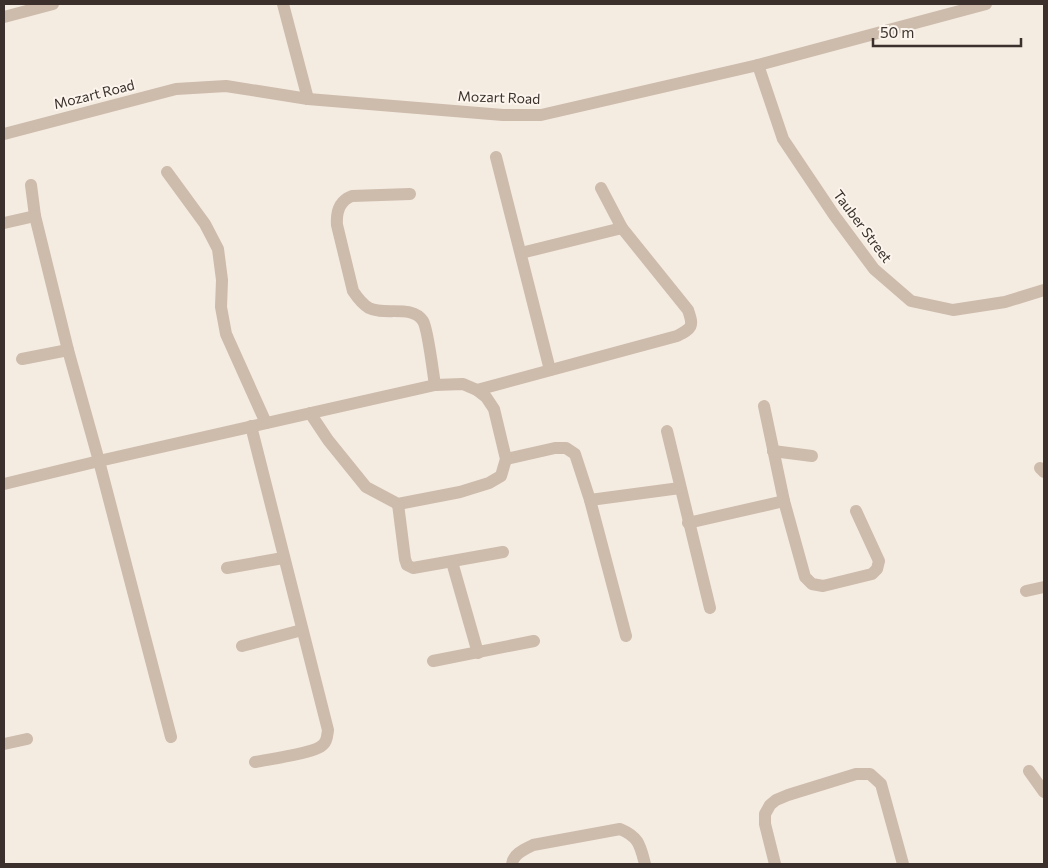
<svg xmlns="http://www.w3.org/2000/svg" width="1048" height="868" font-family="Commissioner,sans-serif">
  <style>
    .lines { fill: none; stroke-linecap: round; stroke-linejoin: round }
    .street { stroke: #cdbbac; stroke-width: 12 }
    .labels { text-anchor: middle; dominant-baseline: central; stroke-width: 4; stroke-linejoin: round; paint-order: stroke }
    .street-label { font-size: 14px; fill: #3b302b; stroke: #fbf5ee }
  </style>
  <rect width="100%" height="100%" fill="#f4ebe1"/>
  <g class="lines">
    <!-- street -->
    <g class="street">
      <polyline points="283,4 308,99"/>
      <polyline points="4,17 53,4"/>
      <polyline points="758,65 783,139 834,215 874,269 911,301 953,310 1005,302 1044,290"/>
      <polyline points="4,134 176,89 226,86 308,99 503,115 541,115 758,65 986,4"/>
      <polyline points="496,157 550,370"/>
      <polyline points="167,172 205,224 218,249 222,280 221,307 226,334 266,423"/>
      <polyline points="31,185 35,216 68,350 99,461 171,737"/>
      <path d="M410 194 352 196C339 201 336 212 337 225L353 291C357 297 362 304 369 308 384 316 412 304 423 321 428 329 433 373 435 385"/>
      <polyline points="4,223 35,216"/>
      <polyline points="521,253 622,228"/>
      <polyline points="22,359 68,350"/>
      <path d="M477 390 677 336C692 328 694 327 688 310L622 228 601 188"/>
      <polyline points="764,406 784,501 805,577 812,584 823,586 872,574 877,569 879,561 856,511"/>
      <path d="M251 426 328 730C327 737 327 743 320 747 309 754 270 759 255 762"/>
      <polyline points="667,431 710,608"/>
      <polyline points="773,451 812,456"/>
      <polyline points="506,459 555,448 566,448 575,454 590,500 626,636"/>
      <polyline points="1040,468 1044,472"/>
      <polyline points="4,484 99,461 435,385 463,384 477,390 486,397 494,409 506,459 501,476 489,483 460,492 398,504 366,487 328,440 310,413"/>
      <polyline points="590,500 680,488"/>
      <polyline points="398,504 405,559 407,565 413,568 503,552"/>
      <polyline points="688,523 784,501"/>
      <polyline points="452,562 478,653"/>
      <polyline points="227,568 283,558"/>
      <polyline points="1026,591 1044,587"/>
      <polyline points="242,646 302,630"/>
      <polyline points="433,661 534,641"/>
      <polyline points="4,744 27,739"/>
      <polyline points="1029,771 1044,792"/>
      <path d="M512 864C513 854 525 849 533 845L620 829C639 837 640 845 645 864"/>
      <polyline points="775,864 765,824 765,814 770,805 776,800 788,795 856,774 870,774 881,784 903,864"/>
    </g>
  </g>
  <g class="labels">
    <!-- street labels -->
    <g class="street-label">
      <text transform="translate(94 94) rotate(-14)">Mozart Road</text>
      <text transform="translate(499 97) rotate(2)">Mozart Road</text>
      <text transform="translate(863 226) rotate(53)">Tauber Street</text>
    </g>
  </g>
  <!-- border -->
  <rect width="1048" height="868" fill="none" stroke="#3b302b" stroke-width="10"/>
  <!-- scale -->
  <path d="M873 38v8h148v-8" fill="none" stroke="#3b302b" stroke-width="2.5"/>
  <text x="880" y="38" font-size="15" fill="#3b302b" stroke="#fbf5ee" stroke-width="4" paint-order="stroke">50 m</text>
</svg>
